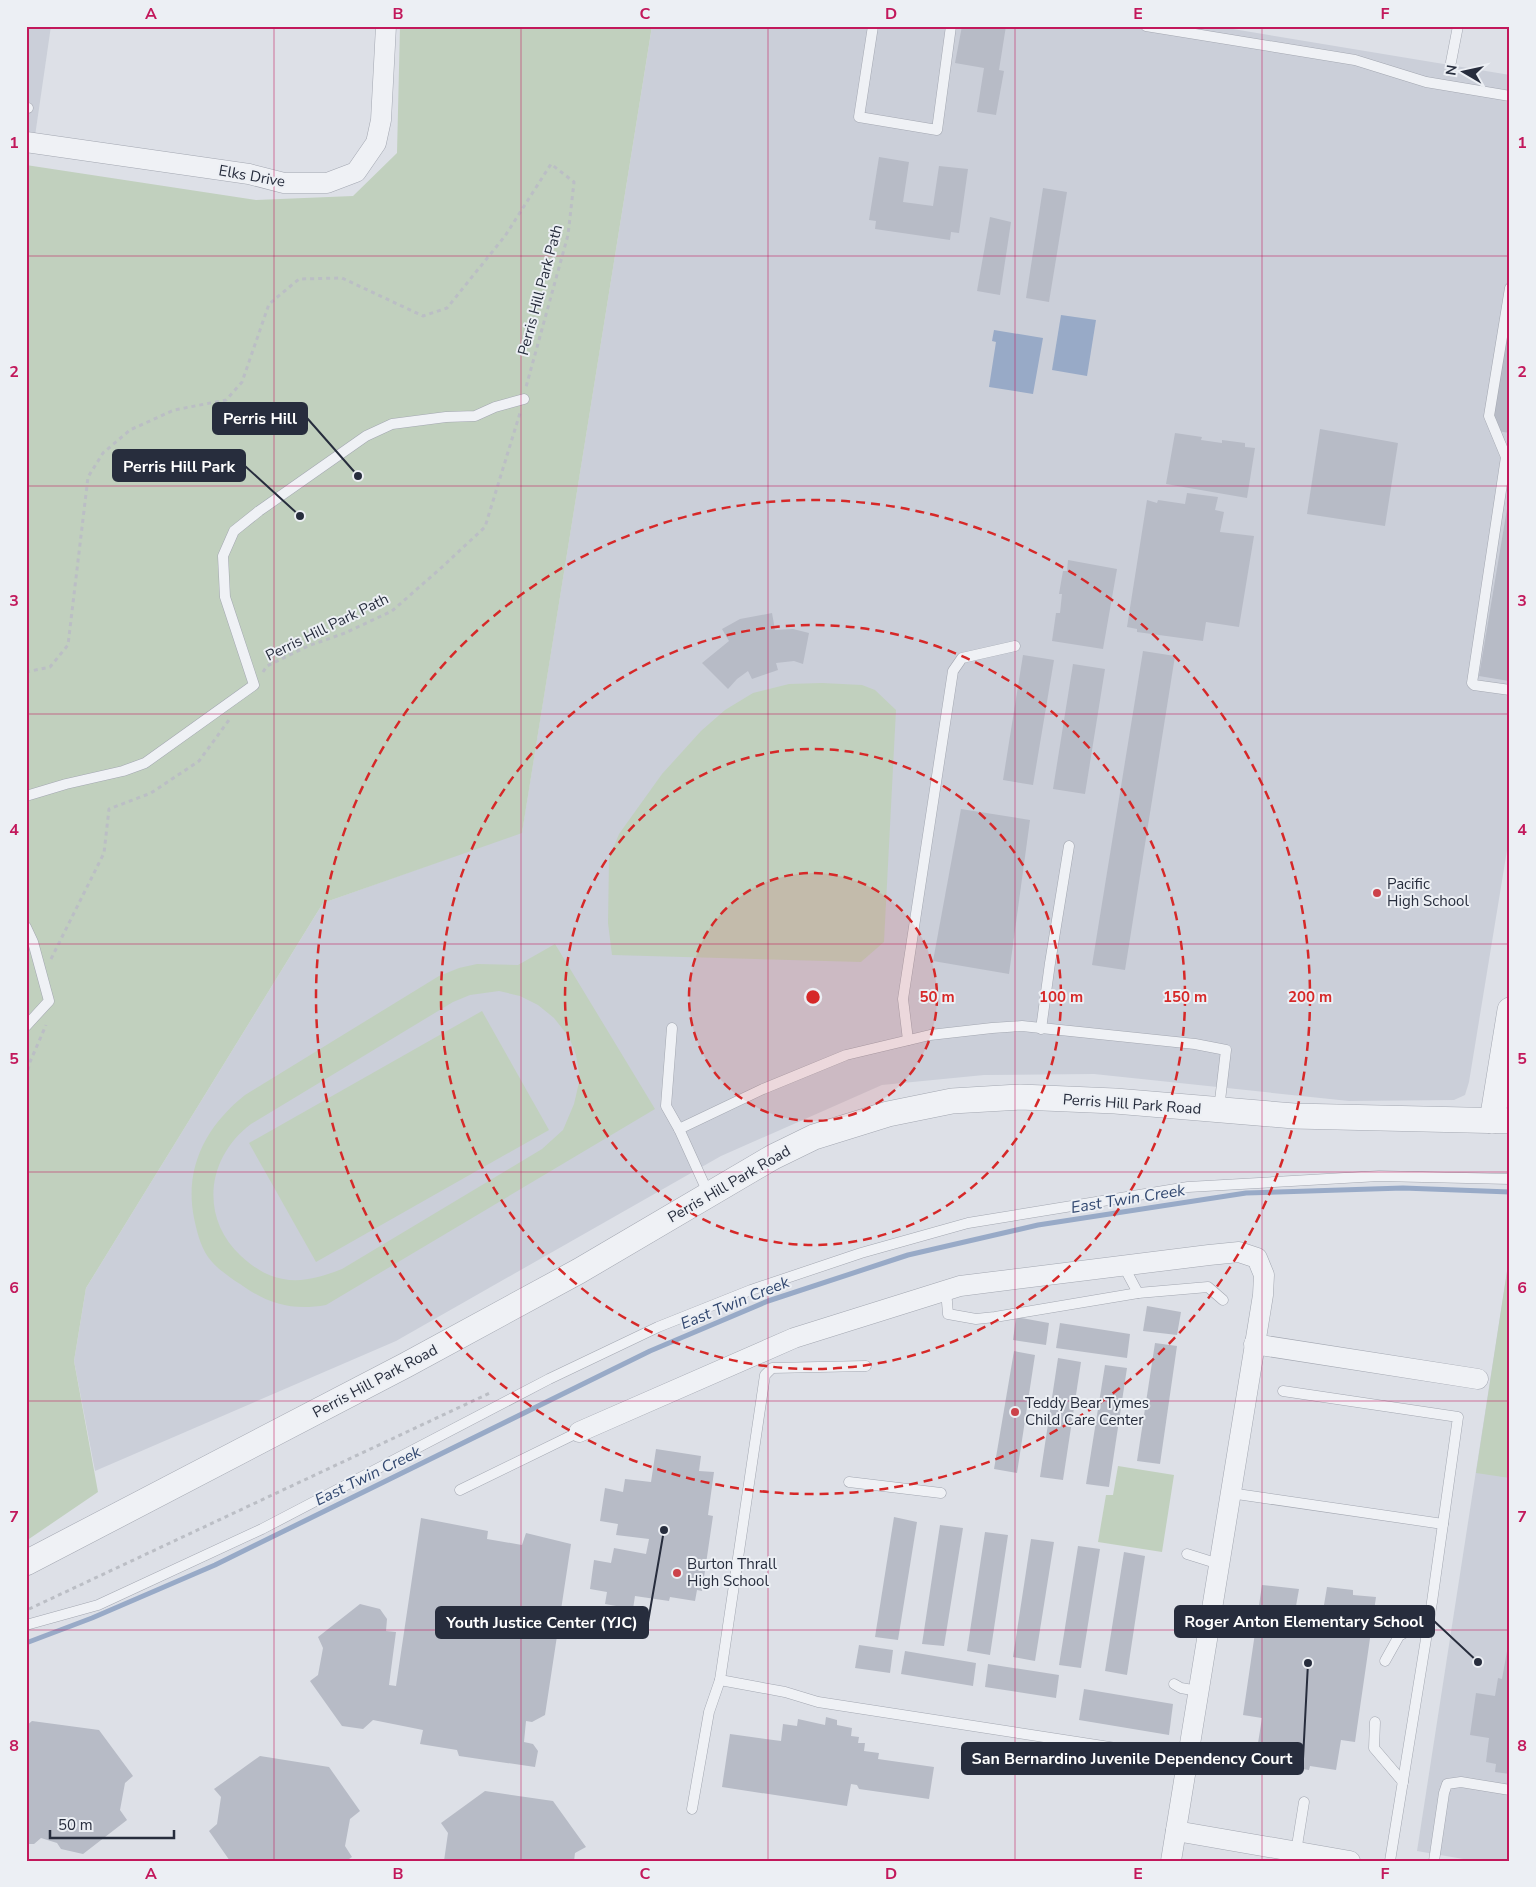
<svg xmlns="http://www.w3.org/2000/svg" width="1536" height="1887" font-family="'Nunito Sans',sans-serif">
  <style>
    .built { fill: #cbcfd9 }
    .green { fill: #c1d0be; fill-rule: evenodd }
    .water { fill: #98aac7 }
    .lines { fill: none; stroke-linecap: round; stroke-linejoin: round }
    .stream { stroke: #98aac7; stroke-width: 5 }
    .building { fill: #b7bbc6 }
    .service-casing { stroke: #a3a7b1; stroke-width: 11 }
    .minor-casing { stroke: #a3a7b1; stroke-width: 21 }
    .tertiary-casing { stroke: #a3a7b1; stroke-width: 26 }
    .path { stroke: #bbbec5; stroke-width: 3; stroke-dasharray: 4 4; stroke-linecap: butt }
    .service { stroke: #eff1f5; stroke-width: 10 }
    .minor { stroke: #eff1f5; stroke-width: 20 }
    .tertiary { stroke: #eff1f5; stroke-width: 25 }
    .grid { fill: none; stroke: #c2185b; stroke-width: 1; stroke-opacity: 0.55 }
    .ring { fill: none; stroke: #d62828; stroke-width: 2.5; stroke-dasharray: 9 6 }
    .poi-dot { fill: #cc424a; stroke: #eceff4; stroke-width: 2 }
    .labels { text-anchor: middle; dominant-baseline: central; stroke-width: 4; stroke-linejoin: round; paint-order: stroke }
    .street-label { font-size: 15px; fill: #272d3d; stroke: #eceff4 }
    .poi-label { font-size: 15px; fill: #272d3d; stroke: #eceff4; text-anchor: start }
    .water-label { font-size: 16px; font-style: italic; fill: #324870; stroke: #eceff4 }
    .centre { fill: #d62828; stroke: #eceff4; stroke-width: 2.5 }
    .ring-label { font-size: 15px; text-anchor: middle; font-weight: bold; fill: #d62828; stroke: #eceff4; stroke-width: 4; stroke-linejoin: round; paint-order: stroke }
    .leader { fill: none; stroke: #272d3d; stroke-width: 2 }
    .callout-dot { fill: #272d3d; stroke: #eceff4; stroke-width: 2 }
    .callout { fill: #272d3d; stroke: #272d3d; stroke-width: 2 }
    .callout-label { font-size: 16px; text-anchor: middle; font-weight: bold; fill: #fff }
    .neatline { fill: none; stroke: #c2185b; stroke-width: 2 }
    .grid-label { font-size: 16px; text-anchor: middle; font-weight: bold; fill: #c2185b }
  </style>
  <rect width="100%" height="100%" fill="#dde0e7"/>
  <!-- built -->
  <g class="built">
    <polygon points="26,26 51,26 35,136 26,134"/>
    <polygon points="652,26 1215,26 1510,75 1510,832 1469,1082 1465,1095 1454,1100 1349,1101 1094,1074 984,1075 882,1085 721,1156 396,1341 95,1471 74,1361 86,1288 323,903 522,832"/>
    <polygon points="1510,1252 1510,1861 1475,1861 1417,1851"/>
  </g>
  <!-- green -->
  <g class="green">
    <polygon points="400,26 652,26 522,833 323,903 86,1288 74,1361 98,1492 26,1541 26,165 256,200 353,196 397,153"/>
    <polygon points="822,683 862,685 875,690 896,710 884,942 861,962 612,955 608,923 609,859 619,834 662,774 701,731 725,710 753,693 789,684"/>
    <path d="M555 944 655 1109 326 1305C292 1311 268 1304 240 1284 229 1277 215 1267 208 1257 200 1245 197 1232 194 1218 184 1168 206 1126 245 1095L439 976 459 968 477 964 518 965ZM499 991 520 996 538 1005 554 1018 569 1037 576 1055 580 1078 574 1104 563 1130 542 1149 342 1269C324 1276 303 1283 283 1279 266 1276 253 1267 241 1256 199 1217 207 1157 251 1124L453 1002 470 995Z"/>
    <polygon points="482,1011 549,1130 316,1262 249,1143"/>
    <polygon points="1510,1252 1510,1478 1476,1473"/>
    <polygon points="1118,1466 1174,1475 1162,1552 1098,1542 1106,1495 1113,1495"/>
  </g>
  <!-- water -->
  <g class="water">
    <polygon points="1061,315 1096,320 1087,376 1052,370"/>
    <polygon points="994,330 1043,338 1033,394 989,387 996,342 992,341"/>
  </g>
  <g class="lines">
    <!-- stream -->
    <polyline class="stream" points="26,1643 92,1618 215,1565 650,1351 768,1301 908,1255 1038,1225 1246,1193 1403,1188 1510,1192"/>
  </g>
  <!-- building -->
  <g class="building">
    <polygon points="962,26 1006,26 999,70 1004,71 996,115 977,112 984,68 955,63"/>
    <polygon points="879,157 909,162 903,202 933,206 939,166 968,169 959,233 951,232 950,240 875,229 876,221 869,220"/>
    <polygon points="1043,188 1067,192 1049,302 1026,298"/>
    <polygon points="990,217 1011,222 1000,295 977,291"/>
    <polygon points="1509,323 1510,323 1510,433 1490,430"/>
    <polygon points="1320,429 1398,443 1385,526 1307,514"/>
    <polygon points="1175,433 1202,437 1201,440 1222,443 1222,440 1245,443 1245,447 1255,448 1247,498 1166,484"/>
    <polygon points="1187,493 1218,497 1215,510 1224,512 1220,532 1254,536 1239,627 1206,622 1203,641 1137,632 1137,629 1127,627 1147,500 1157,503 1158,500 1185,504"/>
    <polygon points="1509,497 1510,497 1509,681 1479,676"/>
    <polygon points="1068,560 1117,569 1103,649 1052,641 1056,613 1060,613 1062,594 1059,594 1063,571 1067,571"/>
    <polygon points="772,613 775,630 793,629 809,633 803,664 794,661 776,663 778,670 752,679 748,671 737,679 728,689 702,663 729,641 722,629 740,619"/>
    <polygon points="1143,651 1175,656 1125,970 1092,965"/>
    <polygon points="1023,655 1054,660 1033,785 1003,780"/>
    <polygon points="1073,664 1105,669 1085,794 1053,789"/>
    <polygon points="961,809 1030,820 1009,974 933,961"/>
    <polygon points="1147,1306 1181,1312 1177,1335 1143,1331"/>
    <polygon points="1016,1317 1049,1323 1046,1345 1013,1340"/>
    <polygon points="1060,1323 1130,1334 1127,1358 1056,1348"/>
    <polygon points="1155,1343 1177,1346 1160,1464 1137,1461"/>
    <polygon points="1014,1351 1035,1355 1017,1473 994,1469"/>
    <polygon points="1058,1358 1081,1362 1063,1480 1040,1477"/>
    <polygon points="1105,1365 1127,1368 1109,1487 1086,1484"/>
    <polygon points="656,1449 701,1456 699,1471 714,1472 708,1515 713,1516 702,1591 697,1590 695,1601 670,1597 669,1601 635,1596 633,1609 605,1604 607,1592 590,1589 594,1560 611,1563 614,1548 646,1554 649,1539 616,1535 618,1524 600,1521 605,1488 623,1492 625,1479 651,1482"/>
    <polygon points="894,1517 917,1522 898,1640 875,1637"/>
    <polygon points="421,1518 488,1531 487,1539 522,1545 526,1533 571,1544 545,1715 532,1722 526,1721 524,1742 533,1744 538,1751 535,1767 459,1756 457,1750 420,1744 423,1730 373,1720 363,1729 342,1726 310,1681 318,1675 323,1648 318,1637 360,1604 380,1609 387,1619 386,1631 396,1632 389,1685 396,1686"/>
    <polygon points="940,1525 963,1528 944,1646 922,1644"/>
    <polygon points="985,1532 1008,1535 990,1655 967,1651"/>
    <polygon points="1031,1539 1054,1542 1035,1661 1013,1657"/>
    <polygon points="1078,1546 1100,1549 1081,1668 1059,1665"/>
    <polygon points="1124,1552 1145,1556 1127,1675 1105,1671"/>
    <polygon points="1262,1585 1299,1589 1296,1606 1323,1611 1327,1587 1353,1590 1353,1595 1376,1597 1355,1742 1341,1740 1336,1770 1310,1766 1309,1770 1255,1762 1262,1718 1243,1715"/>
    <polygon points="1509,1640 1510,1640 1510,1774 1495,1772 1496,1764 1486,1762 1489,1738 1470,1735 1476,1693 1495,1696 1498,1678 1502,1679"/>
    <polygon points="859,1645 893,1650 890,1673 855,1668"/>
    <polygon points="905,1651 976,1663 973,1686 901,1674"/>
    <polygon points="988,1664 1059,1675 1056,1698 985,1687"/>
    <polygon points="1084,1689 1173,1704 1169,1735 1079,1720"/>
    <polygon points="826,1717 837,1720 837,1725 852,1728 851,1736 859,1737 858,1743 865,1743 864,1751 879,1753 878,1759 934,1767 929,1799 859,1789 857,1785 851,1784 847,1806 722,1787 730,1734 781,1741 783,1724 797,1726 798,1719 825,1725"/>
    <polygon points="32,1721 99,1730 133,1776 125,1783 120,1810 127,1820 83,1854 61,1849 57,1843 41,1838 34,1844 26,1844 26,1726"/>
    <polygon points="260,1756 329,1767 360,1811 350,1819 345,1846 352,1857 346,1861 230,1861 209,1831 217,1824 221,1797 214,1789"/>
    <polygon points="485,1791 553,1801 586,1847 575,1853 574,1861 444,1861 448,1833 441,1823"/>
  </g>
  <g class="lines">
    <!-- service casing -->
    <g class="service-casing">
      <g id="service">
        <polyline points="873,26 859,117 937,130 951,26"/>
        <polyline points="1146,26 1355,60 1426,82 1510,96"/>
        <polyline points="1451,62 1458,26"/>
        <polyline points="26,108 28,108"/>
        <polyline points="1510,288 1489,416 1506,457 1472,683 1474,685 1510,690"/>
        <polyline points="26,796 66,784 123,771 145,763 254,685 225,597 223,556 234,531 259,511 366,436 392,424 446,417 475,416 495,407 524,399"/>
        <polyline points="26,927 33,942 49,1001 26,1026"/>
        <polyline points="672,1028 666,1106 679,1129 709,1195"/>
        <polyline points="1041,1029 1050,963 1069,846"/>
        <polyline points="908,1040 903,999 953,671 962,658 1015,646"/>
        <polyline points="679,1129 763,1089 846,1055 930,1035 992,1028 1022,1026 1195,1044 1226,1050 1219,1109"/>
        <polyline points="1123,1265 1138,1293"/>
        <polyline points="946,1290 948,1314 976,1319 995,1317 1138,1293 1208,1287 1223,1300"/>
        <polyline points="866,1366 772,1368 765,1375 720,1680 785,1692 818,1702 1187,1759"/>
        <polyline points="1283,1391 1458,1417 1432,1602 1390,1861"/>
        <polyline points="849,1482 941,1493"/>
        <polyline points="460,1490 579,1432"/>
        <polyline points="1230,1493 1443,1524"/>
        <polyline points="1187,1554 1219,1564"/>
        <polyline points="26,1625 98,1605 262,1529 549,1379 658,1327 751,1290 861,1253 968,1223 1188,1187 1379,1176 1510,1179"/>
        <polyline points="1385,1661 1399,1636 1429,1619"/>
        <polyline points="1174,1684 1181,1688 1198,1691"/>
        <polyline points="1375,1722 1374,1748 1403,1782"/>
        <polyline points="692,1809 709,1712 720,1680"/>
        <polyline points="1296,1852 1304,1802"/>
        <polyline points="1434,1861 1444,1793 1447,1784 1461,1782 1510,1790"/>
      </g>
    </g>
    <!-- minor casing -->
    <g class="minor-casing">
      <g id="minor">
        <polyline points="26,142 249,174 284,183 327,183 356,172 376,143 381,120 386,26"/>
        <polyline points="1254,1344 1478,1379"/>
        <polyline points="579,1432 794,1338 960,1286 1209,1255 1239,1252 1257,1258 1264,1275 1263,1295 1171,1861"/>
        <polyline points="1176,1831 1350,1861"/>
      </g>
    </g>
    <!-- tertiary casing -->
    <g class="tertiary-casing">
      <g id="tertiary">
        <polyline points="1492,1121 1510,1010"/>
        <polyline points="26,1563 406,1365 579,1271 773,1157 814,1137 888,1114 952,1101 1020,1097 1115,1101 1294,1116 1510,1121"/>
      </g>
    </g>
    <!-- path -->
    <g class="path">
      <polyline points="26,672 50,667 68,645 88,477 103,453 130,430 174,410 226,400 242,382 269,304 299,279 342,278 423,316 447,308 505,236 551,164 574,182 568,235 526,387"/>
      <polyline points="263,672 267,666 308,646 345,633 392,611 441,568 485,527 520,413"/>
      <polyline points="51,959 104,853 109,809 151,793 199,761 229,720"/>
      <polyline points="26,1078 30,1062 46,1025"/>
      <polyline points="29,1609 492,1392"/>
    </g>
    <!-- service -->
    <use href="#service" class="service"/>
    <!-- minor -->
    <use href="#minor" class="minor"/>
    <!-- tertiary -->
    <use href="#tertiary" class="tertiary"/>
  </g>
  <!-- grid -->
  <path class="grid" d="M274 26V1861M521 26V1861M768 26V1861M1015 26V1861M1262 26V1861M26 256H1510M26 486H1510M26 714H1510M26 944H1510M26 1172H1510M26 1401H1510M26 1630H1510"/>
  <!-- distance rings -->
  <circle cx="813" cy="997" r="124" fill="#d62828" fill-opacity=".12"/>
  <g class="ring">
    <circle cx="813" cy="997" r="124"/>
    <circle cx="813" cy="997" r="248"/>
    <circle cx="813" cy="997" r="372"/>
    <circle cx="813" cy="997" r="497"/>
  </g>
  <!-- markers -->
  <g class="poi-dot">
    <circle cx="1377" cy="893" r="5"/>
    <circle cx="1015" cy="1412" r="5"/>
    <circle cx="677" cy="1573" r="5"/>
  </g>
  <g class="labels">
    <!-- street labels -->
    <g class="street-label">
      <text transform="translate(252 176) rotate(10)">Elks Drive</text>
      <text transform="translate(540 290) rotate(-75)">Perris Hill Park Path</text>
      <text transform="translate(327 627) rotate(-26)">Perris Hill Park Path</text>
      <text transform="translate(1132 1104) rotate(4)">Perris Hill Park Road</text>
      <text transform="translate(729 1184) rotate(-30)">Perris Hill Park Road</text>
      <text transform="translate(375 1381) rotate(-28)">Perris Hill Park Road</text>
    </g>
    <!-- poi labels -->
    <g class="poi-label">
      <text x="1387" y="884">Pacific<tspan x="1387" dy="17">High School</tspan></text>
      <text x="1025" y="1403">Teddy Bear Tymes<tspan x="1025" dy="17">Child Care Center</tspan></text>
      <text x="687" y="1564">Burton Thrall<tspan x="687" dy="17">High School</tspan></text>
    </g>
    <!-- water labels -->
    <g class="water-label">
      <text transform="translate(1128 1199) rotate(-9)">East Twin Creek</text>
      <text transform="translate(735 1303) rotate(-22)">East Twin Creek</text>
      <text transform="translate(368 1476) rotate(-26)">East Twin Creek</text>
    </g>
  </g>
  <circle cx="813" cy="997" r="8" class="centre"/>
  <g class="ring-label">
    <text x="937" y="1002">50 m</text>
    <text x="1061" y="1002">100 m</text>
    <text x="1185" y="1002">150 m</text>
    <text x="1310" y="1002">200 m</text>
  </g>
  <!-- callouts -->
  <path class="leader" d="M358 476L307 418M300 516L245 466M1478 1662L1434 1621M664 1530L648 1622M1308 1663L1303 1759"/>
  <g class="callout-dot">
    <circle cx="358" cy="476" r="5"/>
    <circle cx="300" cy="516" r="5"/>
    <circle cx="1478" cy="1662" r="5"/>
    <circle cx="664" cy="1530" r="5"/>
    <circle cx="1308" cy="1663" r="5"/>
  </g>
  <g class="callout">
    <rect x="213" y="403" width="94" height="31" rx="5"/>
    <rect x="113" y="450" width="132" height="31" rx="5"/>
    <rect x="1175" y="1606" width="259" height="31" rx="5"/>
    <rect x="436" y="1607" width="212" height="31" rx="5"/>
    <rect x="962" y="1743" width="341" height="31" rx="5"/>
  </g>
  <g class="callout-label">
    <text x="260" y="424">Perris Hill</text>
    <text x="179" y="472">Perris Hill Park</text>
    <text x="1304" y="1627">Roger Anton Elementary School</text>
    <text x="542" y="1628">Youth Justice Center (YJC)</text>
    <text x="1132" y="1764">San Bernardino Juvenile Dependency Court</text>
  </g>
  <!-- border -->
  <rect width="1536" height="1887" fill="none" stroke="#eceff4" stroke-width="55"/>
  <!-- north arrow -->
  <g transform="translate(1464 72) rotate(279)" stroke="#eceff4" stroke-width="4" paint-order="stroke">
  <path d="M0-4L9 19L0 12L-9 19Z" fill="#272d3d"/>
  <text y="-8" font-size="14" font-weight="bold" text-anchor="middle" fill="#272d3d">N</text>
  </g>
  <!-- scale -->
  <path d="M50 1830v8h124v-8" fill="none" stroke="#272d3d" stroke-width="2.5"/>
  <text x="58" y="1830" font-size="15" fill="#272d3d" stroke="#eceff4" stroke-width="4" paint-order="stroke">50 m</text>
  <rect x="28" y="28" width="1480" height="1832" class="neatline"/>
  <g class="grid-label">
    <text x="151" y="19">A</text>
    <text x="398" y="19">B</text>
    <text x="645" y="19">C</text>
    <text x="891" y="19">D</text>
    <text x="1138" y="19">E</text>
    <text x="1385" y="19">F</text>
    <text x="14" y="148">1</text>
    <text x="1522" y="148">1</text>
    <text x="14" y="377">2</text>
    <text x="1522" y="377">2</text>
    <text x="14" y="606">3</text>
    <text x="1522" y="606">3</text>
    <text x="14" y="835">4</text>
    <text x="1522" y="835">4</text>
    <text x="14" y="1064">5</text>
    <text x="1522" y="1064">5</text>
    <text x="14" y="1293">6</text>
    <text x="1522" y="1293">6</text>
    <text x="14" y="1522">7</text>
    <text x="1522" y="1522">7</text>
    <text x="14" y="1751">8</text>
    <text x="1522" y="1751">8</text>
    <text x="151" y="1879">A</text>
    <text x="398" y="1879">B</text>
    <text x="645" y="1879">C</text>
    <text x="891" y="1879">D</text>
    <text x="1138" y="1879">E</text>
    <text x="1385" y="1879">F</text>
  </g>
</svg>
